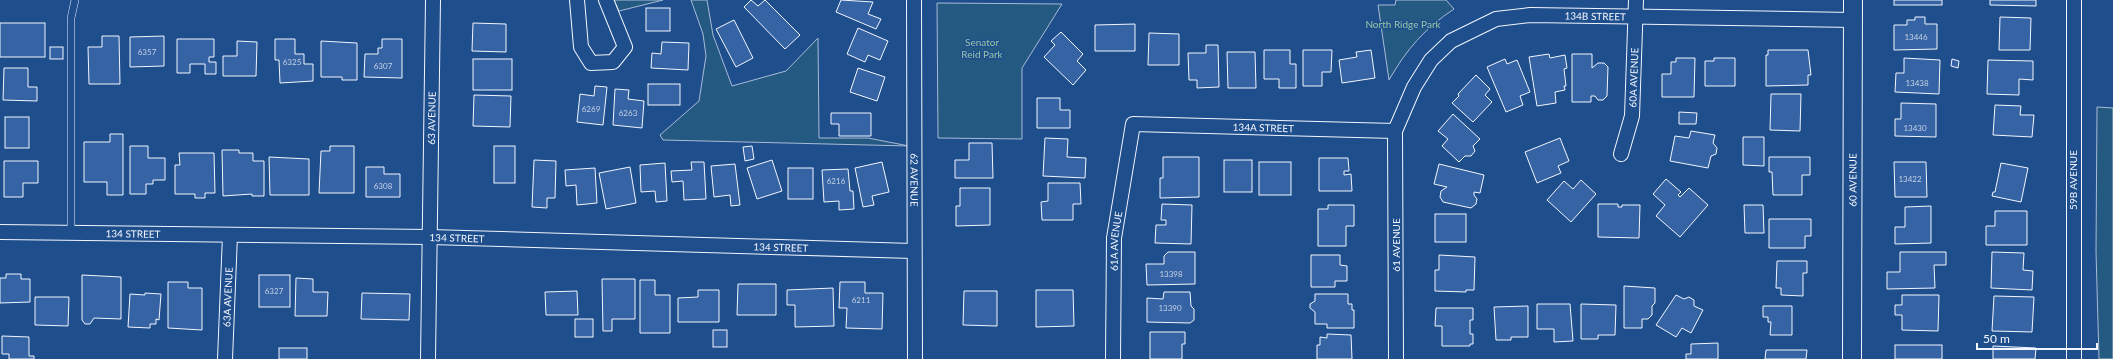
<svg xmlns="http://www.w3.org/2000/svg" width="2113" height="359" font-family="Lato,sans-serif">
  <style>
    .green { fill: #245a82; stroke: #a8bbd7 }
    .building { fill: #3563a3; stroke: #f2f6ff }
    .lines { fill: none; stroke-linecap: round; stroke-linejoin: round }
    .service-casing { stroke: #f2f6ff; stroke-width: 8 }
    .minor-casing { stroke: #f2f6ff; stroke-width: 16 }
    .tertiary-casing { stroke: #f2f6ff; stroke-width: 20 }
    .service { stroke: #1f4e8c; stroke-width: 7 }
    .minor { stroke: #1f4e8c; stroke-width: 14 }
    .tertiary { stroke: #1f4e8c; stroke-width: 18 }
    .labels { text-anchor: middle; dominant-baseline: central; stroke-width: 3; stroke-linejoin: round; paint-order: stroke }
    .number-label { font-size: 8px; fill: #c3d1e8 }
    .street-label { font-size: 10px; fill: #f2f6ff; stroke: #1f4e8c }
    .park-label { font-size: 10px; fill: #97c8a6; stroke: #1f4e8c }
  </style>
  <rect width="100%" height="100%" fill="#1f4e8c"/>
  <!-- green -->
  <g class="green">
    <polygon points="614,0 663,0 619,11"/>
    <polygon points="691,0 707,0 713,35 732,86 786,71 818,38 819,138 868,138 909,146 663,140 660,135 699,101 706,56 703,34"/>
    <path d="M1396 0H1446L1454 9C1425 28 1406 50 1389 80L1378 5H1395Z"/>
    <polygon points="937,3 1062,4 1022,68 1022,139 938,138"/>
    <polygon points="2097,107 2113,108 2113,359 2099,359 2096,251"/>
  </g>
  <!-- building -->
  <g class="building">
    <polygon points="751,0 758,6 765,0 800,35 785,49 744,7"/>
    <polygon points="841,0 873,2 868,14 881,19 876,29 836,12"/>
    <rect x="1894" y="0" width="48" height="5"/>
    <polygon points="1990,0 2036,0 2036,6 1990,5"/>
    <rect x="646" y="8" width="24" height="23"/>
    <polygon points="1915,17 1925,17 1925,24 1937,24 1937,49 1894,50 1894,25 1907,25 1907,20 1915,20"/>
    <polygon points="2000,17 2031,18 2030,50 1999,50"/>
    <polygon points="734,20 753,58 736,67 716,29"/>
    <rect x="0" y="23" width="45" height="34"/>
    <polygon points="473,23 506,24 506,52 472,51"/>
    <polygon points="1135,24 1135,51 1095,51 1095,25"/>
    <polygon points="858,28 888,41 880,60 868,55 865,62 847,54"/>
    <polygon points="1061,32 1083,54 1077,61 1086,70 1073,85 1044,57 1055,45 1051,41"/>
    <polygon points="1149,33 1179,34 1179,65 1148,65"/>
    <polygon points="102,36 119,36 120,84 89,84 88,47 102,47"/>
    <polygon points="164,36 164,66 130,67 130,37"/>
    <polygon points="177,39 214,39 214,57 209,57 209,62 216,62 216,74 205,74 205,64 190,64 190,73 177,73"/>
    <polygon points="275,39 295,39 295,54 304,54 304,64 313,64 313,81 280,83 279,60 275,60"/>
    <polygon points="382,39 402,39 402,78 364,77 365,54 378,54 378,48 382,48"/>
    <polygon points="237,41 257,42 256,76 223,76 223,56 237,56"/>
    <polygon points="321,41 357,43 357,80 342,80 342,77 321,77"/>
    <polygon points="662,42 689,43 688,70 651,68 652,53 661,54"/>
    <polygon points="1206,45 1218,45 1219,87 1197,88 1197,80 1189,80 1188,53 1206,53"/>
    <rect x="50" y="47" width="13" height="12"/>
    <polygon points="1264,50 1290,50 1290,64 1296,64 1296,88 1279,88 1279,79 1264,79"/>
    <polygon points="1303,50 1332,50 1331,72 1322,72 1322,86 1303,86"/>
    <polygon points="1371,50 1375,78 1342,83 1339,60 1357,57 1356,52"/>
    <polygon points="1768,50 1808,50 1811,75 1808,75 1808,85 1766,86 1766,55 1768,55"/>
    <polygon points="1227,52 1255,52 1256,88 1228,88"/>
    <polygon points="1549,54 1550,58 1565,55 1567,68 1564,69 1566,86 1564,86 1565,90 1555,92 1556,103 1537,106 1529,57"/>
    <polygon points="1572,54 1592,54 1592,68 1598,63 1604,63 1608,67 1607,96 1603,100 1598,100 1595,96 1591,96 1591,102 1572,102"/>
    <polygon points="1676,58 1695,58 1694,97 1662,97 1662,74 1671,74 1671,62 1676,62"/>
    <polygon points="1714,58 1735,58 1735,86 1705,86 1705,61 1714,61"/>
    <polygon points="1904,58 1940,60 1939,94 1895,92 1896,73 1904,73"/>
    <rect x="473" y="59" width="39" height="31"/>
    <polygon points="1505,59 1507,64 1517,60 1530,92 1520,96 1523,105 1506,112 1487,67"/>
    <polygon points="1952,59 1959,61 1958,68 1951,66"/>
    <polygon points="1988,60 2033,61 2033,80 2019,79 2019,95 1987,94"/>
    <polygon points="4,68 28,68 28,87 37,87 37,101 3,100"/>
    <polygon points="858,68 885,77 877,101 850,92"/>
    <polygon points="1476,75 1490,89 1485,95 1492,102 1473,122 1452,103 1459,96 1458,94"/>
    <rect x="648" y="84" width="32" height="21"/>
    <polygon points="595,86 607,87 603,125 577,122 580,94 594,96"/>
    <polygon points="615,89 629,90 628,99 644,101 642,128 613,125"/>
    <polygon points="1771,94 1801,94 1800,131 1770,130"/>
    <polygon points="474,95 511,96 510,127 473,126"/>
    <polygon points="1037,98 1060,98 1060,110 1070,110 1070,128 1037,128"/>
    <polygon points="1901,103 1936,104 1936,137 1895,136 1895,119 1901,119"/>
    <polygon points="1995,105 2021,106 2020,115 2034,115 2032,137 1993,135"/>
    <polygon points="1679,112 1697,113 1696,124 1679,124"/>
    <polygon points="831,113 871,113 871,136 839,136 839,124 831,124"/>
    <polygon points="1453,114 1480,139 1473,146 1475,151 1471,156 1465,156 1459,162 1442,146 1448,139 1438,131"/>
    <rect x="5" y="117" width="24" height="31"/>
    <polygon points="1691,131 1715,135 1713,143 1717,148 1716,154 1711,156 1708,168 1670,161 1675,136 1689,138"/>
    <polygon points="110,134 123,134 123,195 107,195 107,182 84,182 84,142 110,142"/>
    <polygon points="1743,137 1764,137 1764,166 1743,165"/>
    <polygon points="1045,138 1068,139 1067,157 1086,158 1085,178 1043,176"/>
    <polygon points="1560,138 1569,161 1558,166 1561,173 1537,183 1525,152"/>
    <polygon points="969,143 992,143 993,178 955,178 955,160 969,160"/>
    <polygon points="130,146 148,146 148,158 165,158 165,180 153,180 153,184 146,184 146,194 130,194"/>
    <polygon points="330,146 354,146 354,193 319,193 321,151 330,151"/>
    <rect x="494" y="146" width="21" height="37"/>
    <polygon points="752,146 754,159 745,161 743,147"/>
    <polygon points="222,150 239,150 239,153 253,153 253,161 264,161 264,196 252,196 252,194 223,196"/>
    <polygon points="179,153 214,153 215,193 205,193 205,198 195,198 195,194 175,194 175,165 180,165"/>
    <polygon points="269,157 309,159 309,195 270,195"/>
    <polygon points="1163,157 1199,157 1199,197 1160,198 1160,178 1163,178"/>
    <polygon points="1769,157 1810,157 1810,175 1802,175 1802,195 1773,195 1772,172 1769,172"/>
    <polygon points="1319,158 1348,158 1349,171 1344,171 1344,175 1351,174 1352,191 1319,191"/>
    <polygon points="534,160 556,161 555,198 547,198 547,208 532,207"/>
    <polygon points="772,160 782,191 757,199 747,168"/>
    <rect x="1224" y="160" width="28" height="32"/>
    <polygon points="4,161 38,161 38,183 23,183 23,197 4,197"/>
    <polygon points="691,162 704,162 706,199 684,200 683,181 672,182 671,171 692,170"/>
    <polygon points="882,162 889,192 872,196 874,205 863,207 855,168"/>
    <rect x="1259" y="162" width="32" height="33"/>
    <polygon points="1894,162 1926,162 1927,197 1895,197"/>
    <polygon points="665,163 667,201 656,202 655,191 641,192 640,165"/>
    <polygon points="2001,163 2028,168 2021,202 1992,196 1993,192 1995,192"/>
    <polygon points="735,164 740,205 731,206 730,195 714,197 711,166"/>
    <polygon points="1439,164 1484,175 1480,193 1474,192 1474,195 1477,199 1476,204 1471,208 1443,202 1440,197 1441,191 1447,187 1434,184"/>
    <polygon points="366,167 384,167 384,174 400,174 400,197 366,197"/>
    <polygon points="630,167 636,203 606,209 599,173"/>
    <polygon points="595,168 597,203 577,205 576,185 566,186 565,170"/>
    <rect x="788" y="168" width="25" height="31"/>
    <polygon points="848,169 850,191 853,191 854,209 839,210 839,201 824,202 822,170"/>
    <polygon points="1666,179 1681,192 1678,195 1680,197 1689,188 1708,205 1680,237 1656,216 1665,205 1653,194"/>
    <polygon points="1581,180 1596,194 1571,222 1547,200 1564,181 1573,189"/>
    <polygon points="1048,183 1080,183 1081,204 1073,204 1073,220 1042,220 1041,202 1048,201"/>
    <polygon points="960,188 990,188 990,225 956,226 956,206 960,206"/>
    <polygon points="1162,204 1192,205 1191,244 1155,243 1156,225 1166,225 1166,220 1161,220"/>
    <polygon points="1598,204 1618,204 1618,207 1622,207 1622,205 1640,205 1639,238 1598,237"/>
    <polygon points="1328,205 1354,205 1354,226 1346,226 1346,246 1318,246 1318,209 1328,209"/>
    <polygon points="1744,205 1763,205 1764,233 1745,233"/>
    <polygon points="1931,206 1931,243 1895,244 1895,227 1905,227 1905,207"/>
    <polygon points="1995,211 2027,211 2027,245 1986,245 1986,226 1995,226"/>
    <rect x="1435" y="214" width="31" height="28"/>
    <polygon points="1769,219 1811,219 1811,236 1805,236 1805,248 1769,248"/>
    <polygon points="1168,252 1195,252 1195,284 1147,285 1146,264 1164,264 1164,256"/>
    <polygon points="1900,252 1946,252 1946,265 1934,265 1935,288 1887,289 1887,272 1900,272"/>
    <polygon points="1992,252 2024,253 2023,270 2033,271 2032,290 1991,288"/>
    <polygon points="1311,255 1340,255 1340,265 1347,266 1347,281 1335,281 1335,287 1311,287"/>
    <polygon points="1439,255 1475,257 1474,290 1466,290 1466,292 1435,291 1435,270 1439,270"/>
    <polygon points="1777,261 1807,261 1807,273 1803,273 1803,296 1781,295 1781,288 1776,288"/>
    <polygon points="6,274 21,274 21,279 30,279 30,302 0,303 0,278 6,278"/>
    <polygon points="82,275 121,277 121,319 94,318 90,324 85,324 82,320"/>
    <rect x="259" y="275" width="31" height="32"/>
    <polygon points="296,278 313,279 313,292 328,292 327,316 295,316"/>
    <polygon points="602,279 635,279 635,319 612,319 612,331 603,331"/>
    <polygon points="640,280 655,280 655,295 670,295 670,333 640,333"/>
    <polygon points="168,282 188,282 188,288 202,288 202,330 168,328"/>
    <polygon points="840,282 865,282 865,293 883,293 882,329 846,328 847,308 839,308"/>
    <polygon points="738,284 776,284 776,315 737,315"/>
    <polygon points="1624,286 1655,288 1655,303 1652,306 1652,315 1648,319 1642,319 1642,328 1624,328"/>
    <polygon points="833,288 834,326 795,327 795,305 787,305 787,290"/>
    <polygon points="698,290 719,290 719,322 678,322 678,298 698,297"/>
    <polygon points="1036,290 1073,290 1074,326 1036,327"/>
    <polygon points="577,291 578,315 546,315 545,292"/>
    <polygon points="964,291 997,291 997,326 963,325"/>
    <polygon points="1164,292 1190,292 1191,306 1194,309 1194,320 1190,323 1147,322 1147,298 1163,299"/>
    <polygon points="145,293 161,294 159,320 156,319 156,324 150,324 150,328 128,327 130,294 145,295"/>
    <polygon points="362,293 410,294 409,320 361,319"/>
    <polygon points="1315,294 1348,294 1348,304 1352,304 1352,310 1354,310 1354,328 1327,328 1327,324 1315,324 1315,312 1310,308 1310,304 1315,301"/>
    <polygon points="1676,295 1684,299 1689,297 1694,300 1694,306 1703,310 1691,333 1682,328 1676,337 1656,325"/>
    <polygon points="1902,295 1939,295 1938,331 1902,330 1902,315 1895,315 1895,305 1902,305"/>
    <polygon points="1994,296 2034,297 2032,332 1992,331"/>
    <polygon points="35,297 69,297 68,326 35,325"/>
    <polygon points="1537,304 1570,304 1573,341 1554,342 1554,329 1537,329"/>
    <polygon points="1581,304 1616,305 1615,335 1598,335 1598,339 1581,339"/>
    <polygon points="1528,306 1528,337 1511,337 1511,340 1496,340 1494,307"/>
    <polygon points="1763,306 1792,306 1792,335 1770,335 1771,322 1768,322 1768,317 1763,317"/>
    <polygon points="1436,308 1473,308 1473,320 1470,320 1470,334 1473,334 1473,344 1470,344 1470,346 1442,346 1442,326 1435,326"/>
    <rect x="575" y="319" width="18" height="18"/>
    <rect x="713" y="330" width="14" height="17"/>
    <polygon points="1150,332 1185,332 1185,344 1182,344 1182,359 1150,359"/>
    <polygon points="1327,334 1351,335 1352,359 1317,359 1317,345 1320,345 1320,337 1327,338"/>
    <polygon points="2,336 29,337 29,356 34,356 34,359 9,359 9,354 2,354"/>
    <polygon points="1718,343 1718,359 1686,359 1686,354 1691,354 1691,344"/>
    <rect x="1895" y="345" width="47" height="14"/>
    <polygon points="1993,346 2036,348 2035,359 1993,359"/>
    <rect x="279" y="348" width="28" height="11"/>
    <polygon points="1766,350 1807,350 1806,359 1765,359"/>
  </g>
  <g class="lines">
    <!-- service casing -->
    <g class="service-casing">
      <polyline id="service" points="71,232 71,18 75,0"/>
    </g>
    <!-- minor casing -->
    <g class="minor-casing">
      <g id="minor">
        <polyline points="577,0 581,47 591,63 613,62 625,47 606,0"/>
        <path id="s1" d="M914 0 915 359"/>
        <polyline points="2074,0 2074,359"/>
        <path id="s2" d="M1621 154 1632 116 1636 0"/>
        <path id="s3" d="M0 232 430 237 913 251"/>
        <path id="s4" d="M225 359 230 235"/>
        <path id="s5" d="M428 359 433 0"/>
        <path id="s6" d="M1113 359 1114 238 1133 124 1395 131"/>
        <path id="s7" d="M1396 359 1395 131 1414 87 1431 60 1451 41 1496 19 1530 15 1853 20"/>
      </g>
    </g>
    <!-- tertiary casing -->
    <g class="tertiary-casing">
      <g id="tertiary">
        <path id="s8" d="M1852 359 1853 0"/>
      </g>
    </g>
    <!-- service -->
    <use href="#service" class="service"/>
    <!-- minor -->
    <use href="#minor" class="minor"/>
    <!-- tertiary -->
    <use href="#tertiary" class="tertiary"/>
  </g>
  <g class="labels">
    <!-- number labels -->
    <g class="number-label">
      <text x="1916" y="37">13446</text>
      <text x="147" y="52">6357</text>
      <text x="292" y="62">6325</text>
      <text x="383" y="66">6307</text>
      <text x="1917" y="83">13438</text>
      <text x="591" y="109">6269</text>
      <text x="628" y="113">6263</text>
      <text x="1915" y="128">13430</text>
      <text x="1910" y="179">13422</text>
      <text x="836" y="181">6216</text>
      <text x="383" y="186">6308</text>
      <text x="1171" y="274">13398</text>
      <text x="274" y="291">6327</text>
      <text x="861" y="300">6211</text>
      <text x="1170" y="308">13390</text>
    </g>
    <!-- street labels -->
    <g class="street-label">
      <text stroke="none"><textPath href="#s7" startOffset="485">134B STREET</textPath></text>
      <text stroke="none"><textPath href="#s2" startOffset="78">60A AVENUE</textPath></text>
      <text stroke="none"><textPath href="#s5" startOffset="241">63 AVENUE</textPath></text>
      <text stroke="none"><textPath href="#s6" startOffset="367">134A STREET</textPath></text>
      <text stroke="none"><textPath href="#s1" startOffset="180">62 AVENUE</textPath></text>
      <text stroke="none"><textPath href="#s8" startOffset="179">60 AVENUE</textPath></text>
      <text transform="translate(2073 180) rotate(-90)">59B AVENUE</text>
      <text stroke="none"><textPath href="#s3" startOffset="133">134 STREET</textPath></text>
      <text stroke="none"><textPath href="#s3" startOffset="457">134 STREET</textPath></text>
      <text stroke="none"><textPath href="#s6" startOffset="118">61A AVENUE</textPath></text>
      <text transform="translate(1396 245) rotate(-90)">61 AVENUE</text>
      <text stroke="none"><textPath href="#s3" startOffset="781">134 STREET</textPath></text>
      <text stroke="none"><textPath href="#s4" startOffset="62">63A AVENUE</textPath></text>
    </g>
    <!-- park labels -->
    <g class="park-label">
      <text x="1403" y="24">North Ridge Park</text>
      <text x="982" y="42">Senator<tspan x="982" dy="12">Reid Park</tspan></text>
    </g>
  </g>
  <!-- scale -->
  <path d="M1977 343v6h120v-6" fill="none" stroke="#f2f6ff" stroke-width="2"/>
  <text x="1983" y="343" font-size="12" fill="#f2f6ff" stroke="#1f4e8c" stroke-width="3" paint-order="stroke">50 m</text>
</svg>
